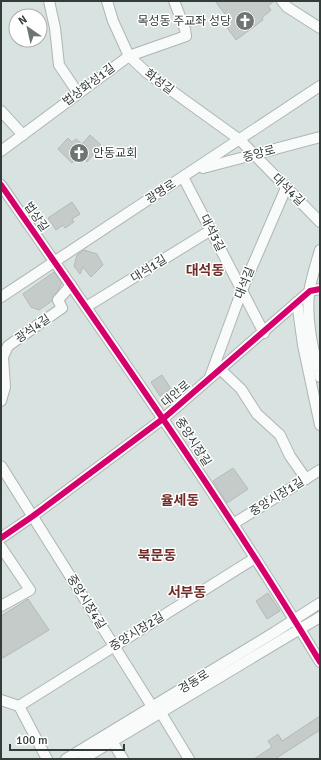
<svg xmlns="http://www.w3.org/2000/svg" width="321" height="760" font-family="Signika,'Noto Sans KR',sans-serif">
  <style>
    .building { fill: #c4cbc8; stroke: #b3bab7 }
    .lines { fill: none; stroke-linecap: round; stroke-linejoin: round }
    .minor-casing { stroke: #aeb5b3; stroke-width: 12 }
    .minor { stroke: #f9fbfa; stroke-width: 10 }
    .cycleway-casing { stroke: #fff; stroke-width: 8 }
    .cycleway { stroke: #d6006c; stroke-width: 6 }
    .labels { text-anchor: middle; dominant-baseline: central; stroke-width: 3; stroke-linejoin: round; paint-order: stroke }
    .poi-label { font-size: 12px; fill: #343c3a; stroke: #fff; text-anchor: end }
    .street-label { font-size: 12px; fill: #343c3a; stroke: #fff }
    .quarter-label { font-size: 14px; font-weight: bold; fill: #722c27; stroke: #fff }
  </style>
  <rect width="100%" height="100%" fill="#d8e2e0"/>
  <!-- building -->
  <g class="building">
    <polygon points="215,1 274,1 268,6 271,10 262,18 263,20 236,40 226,26 231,22"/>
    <polygon points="90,135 101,145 87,162 84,159 81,163 76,158 72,163 58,149 68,138 72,142 76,139 82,144"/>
    <polygon points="72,202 80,214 72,219 74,222 65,228 63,225 56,230 48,218"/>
    <polygon points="84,250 97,254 103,265 91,277 83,267 80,274 74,266 77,255"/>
    <polygon points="54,272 62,283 52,301 39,310 31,307 23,294"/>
    <polygon points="162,375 171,389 160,396 151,382"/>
    <polygon points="233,468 248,489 227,503 213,481"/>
    <polygon points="268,593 280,611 267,619 256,601"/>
    <polygon points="28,599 49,630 3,658 1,655 1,616"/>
    <polygon points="320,716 320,730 275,759 254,759 272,747 268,741 278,734 282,741"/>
  </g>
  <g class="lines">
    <!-- minor casing -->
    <g class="minor-casing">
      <g id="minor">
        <polyline points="49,1 55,28 59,65 78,93"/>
        <polyline points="107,1 113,21 129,56 147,73 240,140 320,222"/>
        <polyline points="282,1 287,7 320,28"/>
        <polyline points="1,111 23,135"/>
        <polyline points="1,151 129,56 186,36 185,29 174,1"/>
        <polyline points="203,168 320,137"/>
        <polyline points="183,177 264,333"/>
        <path d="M1 185C110 342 221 498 320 662"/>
        <path d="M320 250C316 264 311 279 309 293 306 322 313 349 320 377"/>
        <polyline points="1,297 320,86"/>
        <polyline points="297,302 303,345 320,425"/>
        <polyline points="86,307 211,230"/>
        <polyline points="220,369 241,389 257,414 280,435 290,456 306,479"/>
        <polyline points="210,377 242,290 286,188"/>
        <polyline points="1,401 5,387 3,357 8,346 62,308 58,300 71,285"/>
        <polyline points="1,466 153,708"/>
        <polyline points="233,524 320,470"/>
        <polyline points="1,538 33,516 164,418 310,291 320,289"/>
        <polyline points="1,547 30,590 1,606"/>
        <polyline points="1,700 19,706 47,759"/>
        <polyline points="19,706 255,558"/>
        <polyline points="161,713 189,759"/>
        <polyline points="112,741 123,759"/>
        <polyline points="66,759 275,632 320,603"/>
        <polyline points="83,759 320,617"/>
      </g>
    </g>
    <!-- minor -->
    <use href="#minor" class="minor"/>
    <!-- cycleway casing -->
    <g class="cycleway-casing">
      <g id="cycleway">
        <path d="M1 185C110 342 221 498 320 662"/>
        <polyline points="1,538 33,516 164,418 310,291 320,289"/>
      </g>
    </g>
    <!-- cycleway -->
    <use href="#cycleway" class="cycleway"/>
  </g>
  <!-- icons -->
  <defs>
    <g id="church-disc" transform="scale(1)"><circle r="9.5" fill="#6d7674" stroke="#fff"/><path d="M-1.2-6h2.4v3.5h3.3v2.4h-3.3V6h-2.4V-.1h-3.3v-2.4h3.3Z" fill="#fff"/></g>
  </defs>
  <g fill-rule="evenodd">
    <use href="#church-disc" x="245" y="21"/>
    <use href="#church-disc" x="79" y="153"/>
  </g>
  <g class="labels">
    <!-- poi labels -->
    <g class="poi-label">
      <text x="231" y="21">목성동 주교좌 성당</text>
      <text x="93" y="153" text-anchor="start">안동교회</text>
    </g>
    <!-- street labels -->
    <g class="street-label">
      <text transform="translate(159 82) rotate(37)">화성길</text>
      <text transform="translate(89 85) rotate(-37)">법상화성1길</text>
      <text transform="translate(259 154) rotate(-15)">중앙로</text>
      <text transform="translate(288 190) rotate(45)">대석4길</text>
      <text transform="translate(161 192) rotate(-33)">광명로</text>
      <text transform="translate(36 217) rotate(55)">법상길</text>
      <text transform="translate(212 233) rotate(63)">대석3길</text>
      <text transform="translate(149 269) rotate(-32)">대석1길</text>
      <text transform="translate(245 283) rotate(-68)">대석길</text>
      <text transform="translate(33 329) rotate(-35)">광석4길</text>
      <text transform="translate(176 394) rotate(-40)">대안로</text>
      <text transform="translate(193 442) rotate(57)">중앙시장길</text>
      <text transform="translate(277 497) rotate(-32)">중앙시장1길</text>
      <text transform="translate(86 602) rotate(58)">중앙시장4길</text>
      <text transform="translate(137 632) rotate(-32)">중앙시장2길</text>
      <text transform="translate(194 682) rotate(-32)">경동로</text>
    </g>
    <!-- quarter labels -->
    <g class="quarter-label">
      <text x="205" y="270">대석동</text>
      <text x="180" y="500">율세동</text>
      <text x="157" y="555">북문동</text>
      <text x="187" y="592">서부동</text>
    </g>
  </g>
  <!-- border -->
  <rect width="321" height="760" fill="none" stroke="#343c3a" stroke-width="4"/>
  <!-- north arrow -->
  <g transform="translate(28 28) rotate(326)"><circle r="19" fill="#ffffff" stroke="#aeb1b0"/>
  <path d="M0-3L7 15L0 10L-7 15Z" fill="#6d7674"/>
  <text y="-6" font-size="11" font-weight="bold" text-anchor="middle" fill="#343c3a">N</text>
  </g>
  <!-- scale -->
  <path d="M10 744v6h114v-6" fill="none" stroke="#343c3a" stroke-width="2"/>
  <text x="16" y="744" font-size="12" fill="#343c3a" stroke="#ffffff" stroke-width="3" paint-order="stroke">100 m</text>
</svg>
